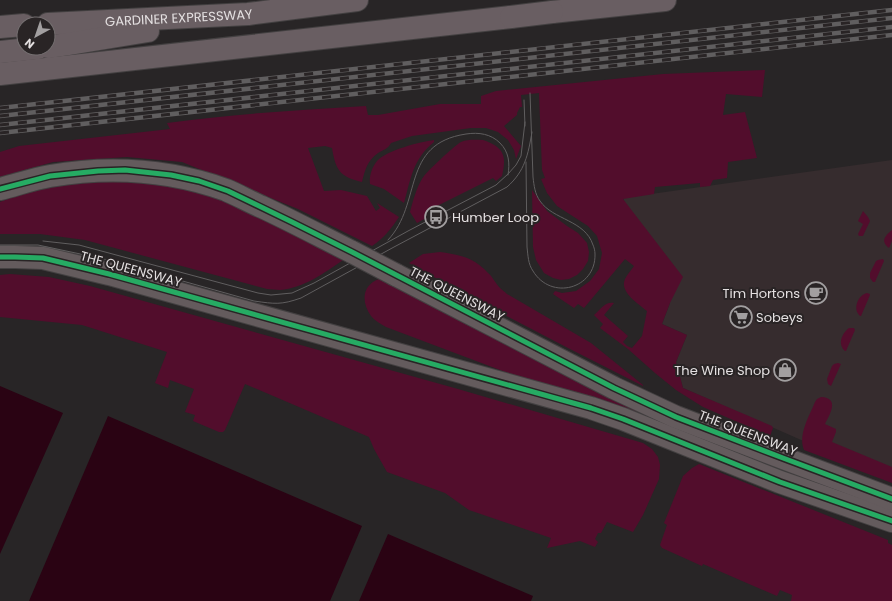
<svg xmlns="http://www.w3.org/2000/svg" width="892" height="601" font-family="Poppins,sans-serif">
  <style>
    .built { fill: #362c2e }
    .green { fill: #520d2c }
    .water { fill: #2a0313 }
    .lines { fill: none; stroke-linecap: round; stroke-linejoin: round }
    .primary-casing { stroke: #434041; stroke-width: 24 }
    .motorway-casing { stroke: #434041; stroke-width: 24 }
    .primary { stroke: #645b5d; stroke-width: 22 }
    .motorway { stroke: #695e62; stroke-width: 22 }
    .tram { stroke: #605e5f; stroke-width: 1 }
    .rail-casing { stroke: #605e5f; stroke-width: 4.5 }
    .rail { stroke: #292425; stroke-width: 3; stroke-dasharray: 9; stroke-linecap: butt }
    .primary-bridge-casing { stroke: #434041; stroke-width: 24; stroke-linecap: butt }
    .motorway-bridge-casing { stroke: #434041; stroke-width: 24; stroke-linecap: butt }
    .primary-bridge { stroke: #645b5d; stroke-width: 22 }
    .motorway-bridge { stroke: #695e62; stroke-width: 22 }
    .cycleway-casing { stroke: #292425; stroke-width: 8 }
    .cycleway { stroke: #26ab63; stroke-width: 5 }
    .labels { text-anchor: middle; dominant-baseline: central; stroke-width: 4; stroke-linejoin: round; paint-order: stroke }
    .street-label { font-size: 13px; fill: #e4e0e1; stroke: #292425 }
    .poi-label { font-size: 13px; fill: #e4e0e1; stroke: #292425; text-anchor: start }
  </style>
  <rect width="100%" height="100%" fill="#282526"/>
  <!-- built -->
  <polygon class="built" points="892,160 892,480 683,388 676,362 687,335 662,324 670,303 623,198"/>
  <!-- green -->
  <g class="green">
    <path d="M765 70 762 97 726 94 723 115 745 112 757 158 728 162 727 178 713 180 710 186 700 187V183L655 187 654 194 623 199 683 277 670 303 662 324 687 335 676 362 683 388 772 426 773 428 770 436 703 407 676 390 655 373 628 349 600 328 603 324 594 315C600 310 605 301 614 303L604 315 628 336 623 342 627 346 632 348 642 336 647 311C639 304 619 292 625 279 627 275 631 270 634 266L625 259 584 308 578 304 574 308 553 294 555 291 562 293 576 291 590 281 599 269 602 253 597 236 588 226 557 206 547 193 541 179 545 178 542 170 539 93 521 95 522 107H520L517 113V115L504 126 521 146 516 159 514 150 508 140 498 132 486 128H471L412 136 391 143C388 149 383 150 378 153 367 161 365 170 362 182 354 180 343 177 339 170 335 165 333 154 332 148L325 146 308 148 324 191 341 190 367 196 376 211 380 208 377 203 399 217C391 229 384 238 372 246L298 209 182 162 127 157 53 162 0 177V152L19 146 170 129 167 123C233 114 299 110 366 106L368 115H378L440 104H481V96L496 91 516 89 663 74Z"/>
    <path d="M434 140V142C413 159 411 178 404 203L384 189 370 184C369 176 372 167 377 161 387 150 420 142 434 140Z"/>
    <path d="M483 140C504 147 507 156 502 176L496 181 493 178 431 209 429 211 430 214 425 216 426 218 417 223 410 212C413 201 416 189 422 179 425 173 455 145 461 142 468 139 476 140 483 140Z"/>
    <path d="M117 179 177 186 217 197 276 223 343 260C324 273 304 288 280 290 276 290 271 289 267 289L85 240 40 234H0V202L21 194 77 182Z"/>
    <polygon points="532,190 547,211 567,226 578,233 587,243 589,252 588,261 583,269 577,275 569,279 561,280 553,278 544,273 536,260 533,247"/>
    <polygon points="863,211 868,217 870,221 863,236 859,236 858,234 863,224 858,221"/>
    <path d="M892 230V241L889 248C880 241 885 236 892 230Z"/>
    <path d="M440 252C459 255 474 257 488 273 493 277 495 283 500 288 502 290 505 292 507 294L591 343 643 385V386L568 348 466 295 409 263 423 254Z"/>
    <polygon points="883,259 884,261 875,282 873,282 870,278 870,273 876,261 878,260"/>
    <polygon points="10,274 49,277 90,286 458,389 643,443 652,449 658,457 660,465 659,479 643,515 633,532 607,522 601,533 598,533 595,539 598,542 595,547 580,541 547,548 551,538 469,510 445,493 387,472 374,449 369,437 245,384 225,430 223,432 219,432 193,421 195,415 185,412 194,389 170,380 168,388 155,383 167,352 82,325 0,317 0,275"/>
    <path d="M379 279 449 312 663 421 662 424 540 385 386 327C381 324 375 321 371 316 361 302 362 285 379 279Z"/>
    <path d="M867 293 870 294V295L861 316H860C852 309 858 295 867 293Z"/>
    <path d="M849 328H854L855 330 846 351H845C837 344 842 333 849 328Z"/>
    <polygon points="838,363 841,364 831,386 828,384 827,379 832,366 834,364"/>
    <path d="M821 397C840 398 830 414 825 424L836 429V432L832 442 892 467V483L804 450C798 434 809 417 815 402L817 399Z"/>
    <polygon points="699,464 888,540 888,543 892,545 892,601 791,601 792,595 780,590 777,596 703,564 702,566 662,548 660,545 667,525 664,523 683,476 692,468"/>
  </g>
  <!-- water -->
  <g class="water">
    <polygon points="0,386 63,413 0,554"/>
    <polygon points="108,416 362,526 330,601 29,601"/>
    <polygon points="388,534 533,596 531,601 359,601"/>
  </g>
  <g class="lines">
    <!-- primary casing -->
    <g class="primary-casing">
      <g id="primary">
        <path d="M0 189C16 185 33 179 50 176 109 166 170 170 226 190 238 195 250 202 262 207 292 221 322 237 352 252"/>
        <polyline points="0,257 15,257 43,258 109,274 591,408 623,419 780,482 892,521"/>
        <polyline points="396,275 614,388 676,417 783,458 892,499"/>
      </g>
    </g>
    <!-- motorway casing -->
    <g class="motorway-casing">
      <g id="motorway">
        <polyline points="552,12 665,0"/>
        <path id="s1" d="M48 24 248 14 357 0"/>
        <polyline points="0,27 24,25"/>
        <polyline points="48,47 68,44 148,31"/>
        <polyline points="0,52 38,48"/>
        <polyline points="0,74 511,17"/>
      </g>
    </g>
    <!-- primary -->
    <use href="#primary" class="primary"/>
    <!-- motorway -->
    <use href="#motorway" class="motorway"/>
    <!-- tram -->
    <g class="tram">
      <polyline points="524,100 525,126"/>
      <path d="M526 162 527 247C528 255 528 264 533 271 551 301 596 289 595 254 595 251 594 247 593 245 585 220 553 220 540 201 535 194 534 186 533 177L530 93"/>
      <path d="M388 240C423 203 400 144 466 134 479 132 491 134 500 143 509 152 510 163 508 175"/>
      <polyline points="43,241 79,245 258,293 271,295 292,293 314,283 408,231 496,185 508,174 516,165 521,156 525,122"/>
      <path d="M0 245H38L104 259 254 301C275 304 281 305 301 298L394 247 507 187C525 171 528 155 532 132"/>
    </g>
    <!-- rail casing -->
    <g class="rail-casing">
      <g id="rail">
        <polyline points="0,108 892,10"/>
        <polyline points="0,116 892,18"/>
        <polyline points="0,125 892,27"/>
        <polyline points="0,133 892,35"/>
      </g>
    </g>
    <!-- rail -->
    <use href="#rail" class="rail"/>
    <!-- primary-bridge casing -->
    <g class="primary-bridge-casing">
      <polyline id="primary-bridge" points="352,252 396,275"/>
    </g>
    <!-- motorway-bridge casing -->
    <g class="motorway-bridge-casing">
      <polyline id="motorway-bridge" points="511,17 552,12"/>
    </g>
    <!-- primary-bridge -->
    <use href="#primary-bridge" class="primary-bridge"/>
    <!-- motorway-bridge -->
    <use href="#motorway-bridge" class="motorway-bridge"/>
    <!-- cycleway casing -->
    <g class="cycleway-casing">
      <g id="cycleway">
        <polyline points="0,189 50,176 98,171 125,170 171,175 199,181 228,191 292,222 352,252 614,388 676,417 783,458 892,499"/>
        <polyline points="0,257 15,257 43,258 109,274 591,408 623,419 780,482 892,521"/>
      </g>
    </g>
    <!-- cycleway -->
    <use href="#cycleway" class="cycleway"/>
  </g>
  <!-- icons -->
  <defs>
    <g id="bus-ring" transform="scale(1.15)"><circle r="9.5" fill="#292425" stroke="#a29fa0" stroke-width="1.5"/><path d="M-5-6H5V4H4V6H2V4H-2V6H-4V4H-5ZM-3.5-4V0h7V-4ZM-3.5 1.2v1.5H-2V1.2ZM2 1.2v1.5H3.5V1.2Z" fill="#a29fa0"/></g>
    <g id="cafe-ring" transform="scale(1.15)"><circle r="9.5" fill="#292425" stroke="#a29fa0" stroke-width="1.5"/><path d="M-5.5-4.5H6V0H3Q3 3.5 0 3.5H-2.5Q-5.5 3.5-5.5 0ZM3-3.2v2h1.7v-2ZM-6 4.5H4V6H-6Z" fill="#a29fa0"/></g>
    <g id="supermarket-ring" transform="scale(1.15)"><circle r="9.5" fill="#292425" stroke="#a29fa0" stroke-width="1.5"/><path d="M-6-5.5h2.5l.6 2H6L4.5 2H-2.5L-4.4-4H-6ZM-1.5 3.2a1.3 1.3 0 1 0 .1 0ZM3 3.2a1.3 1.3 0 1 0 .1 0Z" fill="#a29fa0"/></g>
    <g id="shop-ring" transform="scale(1.15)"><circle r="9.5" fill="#292425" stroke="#a29fa0" stroke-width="1.5"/><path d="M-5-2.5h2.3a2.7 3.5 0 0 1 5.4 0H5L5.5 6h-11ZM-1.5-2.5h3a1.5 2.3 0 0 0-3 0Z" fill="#a29fa0"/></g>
  </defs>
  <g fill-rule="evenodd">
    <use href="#bus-ring" x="436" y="217"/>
    <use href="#cafe-ring" x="816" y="293"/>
    <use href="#supermarket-ring" x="741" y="317"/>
    <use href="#shop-ring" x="785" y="370"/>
  </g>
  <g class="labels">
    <!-- street labels -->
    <g class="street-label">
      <text stroke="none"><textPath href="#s1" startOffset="131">GARDINER EXPRESSWAY</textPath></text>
      <text transform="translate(131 269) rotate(15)">THE QUEENSWAY</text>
      <text transform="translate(457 294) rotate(27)">THE QUEENSWAY</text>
      <text transform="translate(748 433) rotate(21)">THE QUEENSWAY</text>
    </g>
    <!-- poi labels -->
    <g class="poi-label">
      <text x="452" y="217">Humber Loop</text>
      <text x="800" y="293" text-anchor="end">Tim Hortons</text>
      <text x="756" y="317">Sobeys</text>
      <text x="770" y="370" text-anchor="end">The Wine Shop</text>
    </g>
  </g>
  <!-- north arrow -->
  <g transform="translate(36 36) rotate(220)"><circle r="19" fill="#292425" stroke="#746f70"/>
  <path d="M0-3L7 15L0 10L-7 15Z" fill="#a29fa0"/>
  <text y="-6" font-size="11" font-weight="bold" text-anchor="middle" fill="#e4e0e1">N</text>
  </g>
</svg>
